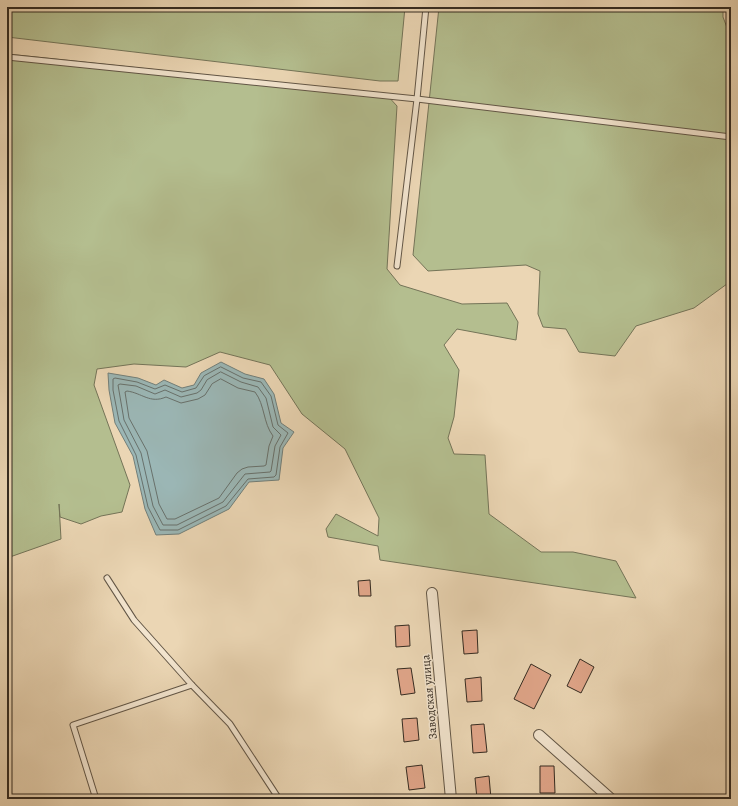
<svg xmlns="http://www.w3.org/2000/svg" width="738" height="806" font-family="Alegreya,serif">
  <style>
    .green { fill: #b4be8f; stroke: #747458 }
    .water { fill: #9bb7b6; stroke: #727f7a }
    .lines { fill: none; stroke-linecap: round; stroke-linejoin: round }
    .shore { stroke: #68716c; stroke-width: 1 }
    .building { fill: #e1a68a; stroke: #342b21 }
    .lane-casing { stroke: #625646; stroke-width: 7 }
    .street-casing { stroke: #625646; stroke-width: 12 }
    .lane { stroke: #f2e4ce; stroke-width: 5 }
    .street { stroke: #f2e4ce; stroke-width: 10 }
    .labels { text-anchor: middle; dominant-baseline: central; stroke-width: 3; stroke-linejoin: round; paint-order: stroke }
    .street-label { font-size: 12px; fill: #342b21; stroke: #f2e4ce }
  </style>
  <rect width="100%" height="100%" fill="#ebd6b4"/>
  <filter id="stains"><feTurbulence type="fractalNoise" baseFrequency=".005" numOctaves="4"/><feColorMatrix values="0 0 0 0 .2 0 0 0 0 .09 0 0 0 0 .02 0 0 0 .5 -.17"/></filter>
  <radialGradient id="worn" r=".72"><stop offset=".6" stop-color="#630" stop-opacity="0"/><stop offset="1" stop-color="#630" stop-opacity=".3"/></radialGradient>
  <!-- green -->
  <g class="green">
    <polygon points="7,7 405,7 398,81 380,81 7,37"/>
    <polygon points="439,7 723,7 723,17 731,38 731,281 694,308 636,326 615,356 579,352 566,329 543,327 538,314 540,271 526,265 428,271 413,255"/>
    <polygon points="7,54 386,94 397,106 387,269 400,285 462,304 507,303 518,322 516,340 457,329 444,345 459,370 454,417 448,438 454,454 485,455 489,514 541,552 573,552 616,561 636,598 380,560 378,546 328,537 326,529 336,514 378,536 379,518 345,449 302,414 270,365 220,352 186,367 134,364 97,369 94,385 130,485 122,512 101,516 81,524 60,517 59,504 61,539 7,558"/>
  </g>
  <!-- water -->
  <polygon class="water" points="221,362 245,374 264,379 274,394 281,423 294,432 283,448 279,480 249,482 229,509 179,534 156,535 145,509 133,456 115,423 109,390 108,373 138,378 156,385 164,380 182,388 194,385 201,373"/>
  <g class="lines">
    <!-- shore -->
    <g class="shore">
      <polygon points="221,367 243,378 261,382 271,396 278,425 288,433 280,447 276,475 274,477 248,479 226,506 178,530 160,530 148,507 136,455 119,421 113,390 113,379 115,378 137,382 155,389 165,385 182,392 196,388 204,376"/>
      <polygon points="221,372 241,382 258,387 266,398 273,427 281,435 275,446 271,471 270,472 245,474 223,502 177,525 163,525 153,506 141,453 124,420 118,385 120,384 136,386 155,394 165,390 181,397 197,393 201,390 207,380"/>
      <path d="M221 379 238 388 255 392C265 405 263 423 273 436L269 446 266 465 264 466 248 467 242 469 237 473 219 498 175 519H167L159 504 147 451 129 418 125 392 127 391C142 393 150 404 166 397L181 403 198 399 205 395 212 384Z"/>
    </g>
  </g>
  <!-- building -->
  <g class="building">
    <polygon points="370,580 371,596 359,596 358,581"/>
    <polygon points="409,625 410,646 396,647 395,626"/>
    <polygon points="477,630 478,653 464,654 462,631"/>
    <polygon points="580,659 594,667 581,693 567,686"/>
    <polygon points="531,664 551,675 534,709 514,699"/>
    <polygon points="411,668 415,693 401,695 397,669"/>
    <polygon points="481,677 482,701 467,702 465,679"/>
    <polygon points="417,718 419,740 404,742 402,719"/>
    <polygon points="484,724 487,752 473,753 471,725"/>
    <polygon points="422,765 425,788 409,790 406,767"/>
    <polygon points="540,766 554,766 555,793 540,793"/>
    <polygon points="489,776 491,799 477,799 475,778"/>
  </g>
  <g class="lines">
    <!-- lane casing -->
    <g class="lane-casing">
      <g id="lane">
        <polyline points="7,57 417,99 731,137"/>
        <polyline points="397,266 417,99 426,7"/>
        <polyline points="107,578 134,620 192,685 230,724 279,799"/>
        <polyline points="96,799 73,725 192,685"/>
      </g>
    </g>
    <!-- street casing -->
    <g class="street-casing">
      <g id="street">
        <polyline points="432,593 451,799"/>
        <polyline points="539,735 611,799"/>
      </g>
    </g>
    <!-- lane -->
    <use href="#lane" class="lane"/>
    <!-- street -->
    <use href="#street" class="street"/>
  </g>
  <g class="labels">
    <!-- street labels -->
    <g class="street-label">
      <text transform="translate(429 697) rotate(-95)">Заводская улица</text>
    </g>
  </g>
  <!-- margin -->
  <rect width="738" height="806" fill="none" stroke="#ebd6b4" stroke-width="24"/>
  <rect x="8" y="8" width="722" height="790" fill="none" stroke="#342b21" stroke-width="2"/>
  <rect x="12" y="12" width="714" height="782" fill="none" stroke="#342b21"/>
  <rect width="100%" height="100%" filter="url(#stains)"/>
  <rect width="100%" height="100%" fill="url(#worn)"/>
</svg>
